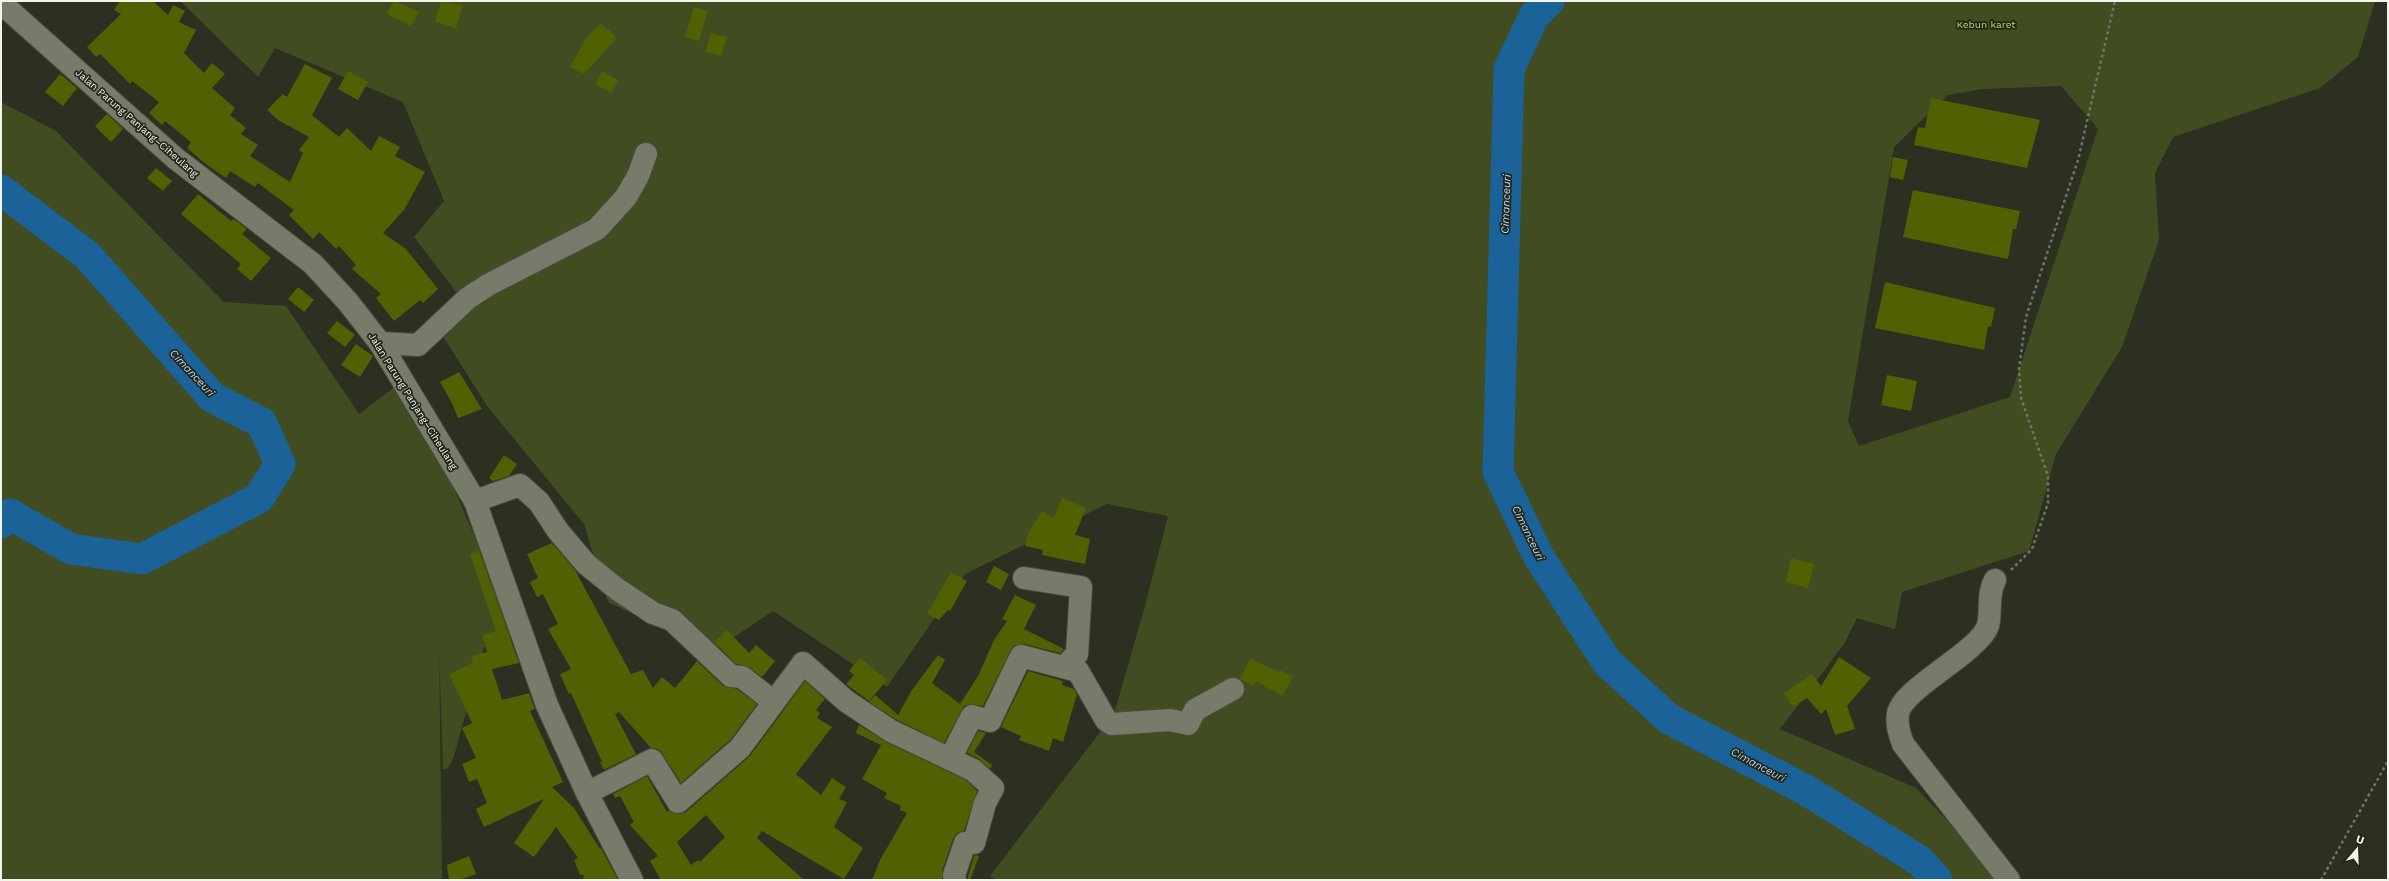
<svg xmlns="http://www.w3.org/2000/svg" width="2389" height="881" font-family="'Work Sans',sans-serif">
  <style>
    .green { fill: #414d20; fill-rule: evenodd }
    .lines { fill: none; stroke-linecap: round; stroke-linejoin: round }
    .river { stroke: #1b6298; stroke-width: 31 }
    .building { fill: #4f6102; fill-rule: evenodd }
    .minor-casing { stroke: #494d40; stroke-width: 24 }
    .path { stroke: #707466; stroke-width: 2.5; stroke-dasharray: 3 3; stroke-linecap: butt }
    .minor { stroke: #767b6a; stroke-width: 22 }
    .labels { text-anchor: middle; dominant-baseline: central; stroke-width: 3.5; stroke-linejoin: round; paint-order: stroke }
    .park-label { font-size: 10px; fill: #b9d567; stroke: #222618 }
    .street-label { font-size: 10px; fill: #f2f5eb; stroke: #222618 }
    .water-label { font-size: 11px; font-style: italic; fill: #b7d8f7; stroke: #222618 }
  </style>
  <rect width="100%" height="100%" fill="#2c3021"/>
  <!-- green -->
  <g class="green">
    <path d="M180 1H2375L2358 57 2320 88 2173 137 2155 173 2159 240 2122 347 2056 454 2029 551 1902 592 1895 629 1857 618 1844 644 1780 729 1916 788 2004 880H997L990 876 1114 714 1143 613 1168 516 1107 504 965 574 887 687 773 611 712 652 608 602 584 524 487 406 434 322 460 297 414 237 444 201 403 102 275 48 258 77ZM2061 86 2098 129 2010 397 1859 446 1848 421 1894 147 1948 95 1983 89Z"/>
    <polygon points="1,102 56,131 224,302 286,306 359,414 397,385 434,442 517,635 484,647 454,756 448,768 443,770 439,648 442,880 1,880"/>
  </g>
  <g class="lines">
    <!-- river -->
    <g class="river">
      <polyline points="1549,1 1534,16 1509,69 1498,472 1539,557 1607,662 1669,719 1806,790 1920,861 1937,880"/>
      <polyline points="1,190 87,255 212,397 262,423 280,464 259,498 142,559 71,549 10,514 1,523"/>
    </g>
  </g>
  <!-- building -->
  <g class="building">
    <polygon points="120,1 153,1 168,15 173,5 185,11 179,22 196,30 184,53 204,73 212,63 225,74 212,88 235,108 230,115 246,128 241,134 258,145 250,156 290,182 303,153 299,150 309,137 278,120 267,110 283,94 287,97 305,64 332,78 312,115 339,137 347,128 371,151 379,136 400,147 395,156 425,172 404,210 383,233 406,249 438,289 423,303 420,300 394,321 376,298 381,294 352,269 356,265 339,246 336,249 319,232 313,239 289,215 294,210 258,183 255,187 230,171 226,178 207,165 187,148 191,142 165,121 162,125 149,113 159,102 132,81 130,84 100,54 96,57 87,47 121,14 114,10"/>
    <polygon points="394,1 419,12 411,26 387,14"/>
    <polygon points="441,1 463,5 456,28 435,22"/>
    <polygon points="694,7 708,11 699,41 685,37"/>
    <polygon points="601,23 617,38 584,74 570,67 586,38"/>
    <polygon points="711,33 727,37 721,56 705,52"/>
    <polygon points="348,71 368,82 358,100 338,89"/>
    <polygon points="602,71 618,80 611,93 595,84"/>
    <polygon points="60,74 77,88 63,106 45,92"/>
    <polygon points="1931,98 2040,120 2027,168 1914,145 1918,127 1925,128"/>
    <polygon points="107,114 123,129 111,142 95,126"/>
    <polygon points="1893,157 1908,160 1903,180 1890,177"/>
    <polygon points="156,168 172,181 163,191 147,178"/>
    <polygon points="1913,190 2020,211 2016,229 2013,229 2008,259 1903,237"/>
    <polygon points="198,194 231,221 234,219 247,229 242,234 271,258 251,281 237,269 241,264 181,214"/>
    <polygon points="1885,282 1995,308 1991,327 1988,326 1984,350 1875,328"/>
    <polygon points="298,287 314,300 304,312 288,299"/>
    <polygon points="337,321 355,335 345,347 327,333"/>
    <polygon points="356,344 373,356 360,377 341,365"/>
    <polygon points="459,372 482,409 458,418 451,401 440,382"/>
    <polygon points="1887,375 1917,381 1911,411 1881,405"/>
    <polygon points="504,455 517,464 509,476 493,481 489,478"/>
    <polygon points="1062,498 1086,508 1075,535 1090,539 1085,564 1042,555 1043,550 1025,546 1029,530 1030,530 1042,511 1054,518"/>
    <polygon points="552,543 575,570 631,674 643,670 653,688 662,677 675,688 697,661 722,685 737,689 757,704 731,739 681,783 662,753 658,749 651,748 619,712 615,714 636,754 604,770 600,762 602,762 571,693 569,694 560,674 571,669 548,629 558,624 543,594 537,597 530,582 538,578 527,554"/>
    <polygon points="479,551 519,663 492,669 502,700 529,693 535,709 530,711 563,782 552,787 574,808 600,849 601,848 618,880 579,880 584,878 583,874 580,875 574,860 578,858 556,827 534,857 514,843 544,799 484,827 476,809 487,803 477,779 469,782 462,764 476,758 462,728 472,723 449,674 473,663 471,656 487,652 482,635 496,631 470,554"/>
    <polygon points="1791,558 1814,564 1808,588 1786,582"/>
    <polygon points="994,566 1009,574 1001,590 986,582"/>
    <polygon points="951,572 967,581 950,611 948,610 939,620 927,614"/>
    <polygon points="1015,595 1036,605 1024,629 1064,649 1060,653 1024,644 1013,646 983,706 970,704 964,706 944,743 897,720 869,702 875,695 898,715 912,690 938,655 945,660 932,683 960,704 978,676 994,640 1007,621 1002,619"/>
    <polygon points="727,630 749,653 756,645 775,661 762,677 749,667 736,664 714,642"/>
    <polygon points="1839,657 1871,678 1847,706 1855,729 1835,735 1826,709 1821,714 1807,698 1793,707 1784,693 1812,674 1821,686"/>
    <polygon points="860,658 887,680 869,701 846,684 854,675 849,671"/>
    <polygon points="1250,659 1279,672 1280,670 1293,677 1282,696 1256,681 1253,686 1240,679"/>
    <polygon points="1028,671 1063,681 1062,685 1074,689 1077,694 1063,742 1053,738 1049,751 1019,740 1021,736 1001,727"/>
    <path d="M805 681 825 699 816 710 820 713 817 718 832 727 796 774 821 795 832 778 846 787 839 799 847 802 834 827 863 848 844 879 762 831 757 838 804 880H661L650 861 658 856 630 825 634 822 620 796 615 798 613 794 647 776 667 812 669 810 679 814 686 812 750 756ZM706 815 725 837 700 862 698 860 691 865 677 842Z"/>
    <polygon points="859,725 886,742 966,780 977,791 964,831 957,833 953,839 942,871 942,880 872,880 880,860 907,813 900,810 901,806 884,798 887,793 862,779 881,745 856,733"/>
    <polygon points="978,731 986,733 974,752 992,765 990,769 979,759 967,753"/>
    <polygon points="976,855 979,856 970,880 967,880 974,856"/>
    <polygon points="469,856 476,874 459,880 449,880 447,865"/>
  </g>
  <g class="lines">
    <!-- minor casing -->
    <g class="minor-casing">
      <g id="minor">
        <polyline points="1,3 175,158 313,264 348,302 380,343 475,501 547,705 587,793 632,880"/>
        <polyline points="380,343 418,345 468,298 488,285 597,229 626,197 638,176 646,154"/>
        <polyline points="475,501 520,485 539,502 558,531 586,564 617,589 653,613 672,620 731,676 742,677 774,702 740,748 678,802 652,760 587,793"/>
        <polyline points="1024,578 1081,587 1077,654 1064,667"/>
        <path d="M1995 580C1986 596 1993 619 1986 630 1970 657 1901 690 1898 714 1896 725 1900 735 1903 744L2009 880"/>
        <polyline points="774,702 803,663 846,701 891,731 950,759"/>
        <polyline points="955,880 954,875 965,843 974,843 985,803 993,788 973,770 950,759 972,716 990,721 1021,656 1078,671 1106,720 1112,724 1170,720 1188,724 1195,710 1233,689"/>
      </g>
    </g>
    <!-- path -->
    <g class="path">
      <polyline points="2011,570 2032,549 2048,503 2048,476 2021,398 2019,369 2026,317 2078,160 2115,1"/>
      <polyline points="2321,880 2388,761"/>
    </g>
    <!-- minor -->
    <use href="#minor" class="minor"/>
  </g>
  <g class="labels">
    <!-- park labels -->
    <g class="park-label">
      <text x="1986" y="24">Kebun karet</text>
    </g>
    <!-- street labels -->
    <g class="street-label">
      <text transform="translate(137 123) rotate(41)">Jalan Parung Panjang–Ciheulang</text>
      <text transform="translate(413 401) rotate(58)">Jalan Parung Panjang–Ciheulang</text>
    </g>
    <!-- water labels -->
    <g class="water-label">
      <text transform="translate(1506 204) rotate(-88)">Cimanceuri</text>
      <text transform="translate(192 373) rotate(47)">Cimanceuri</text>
      <text transform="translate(1528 533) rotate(64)">Cimanceuri</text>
      <text transform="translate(1758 765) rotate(28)">Cimanceuri</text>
    </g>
  </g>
  <!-- border -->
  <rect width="2389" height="881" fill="none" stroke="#f2f5eb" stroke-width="4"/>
  <!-- north arrow -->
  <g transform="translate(2357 849) rotate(19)" stroke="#222618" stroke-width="3" paint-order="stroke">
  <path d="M0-3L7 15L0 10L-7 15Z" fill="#f2f5eb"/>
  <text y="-6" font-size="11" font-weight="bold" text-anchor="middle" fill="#f2f5eb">U</text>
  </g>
</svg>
